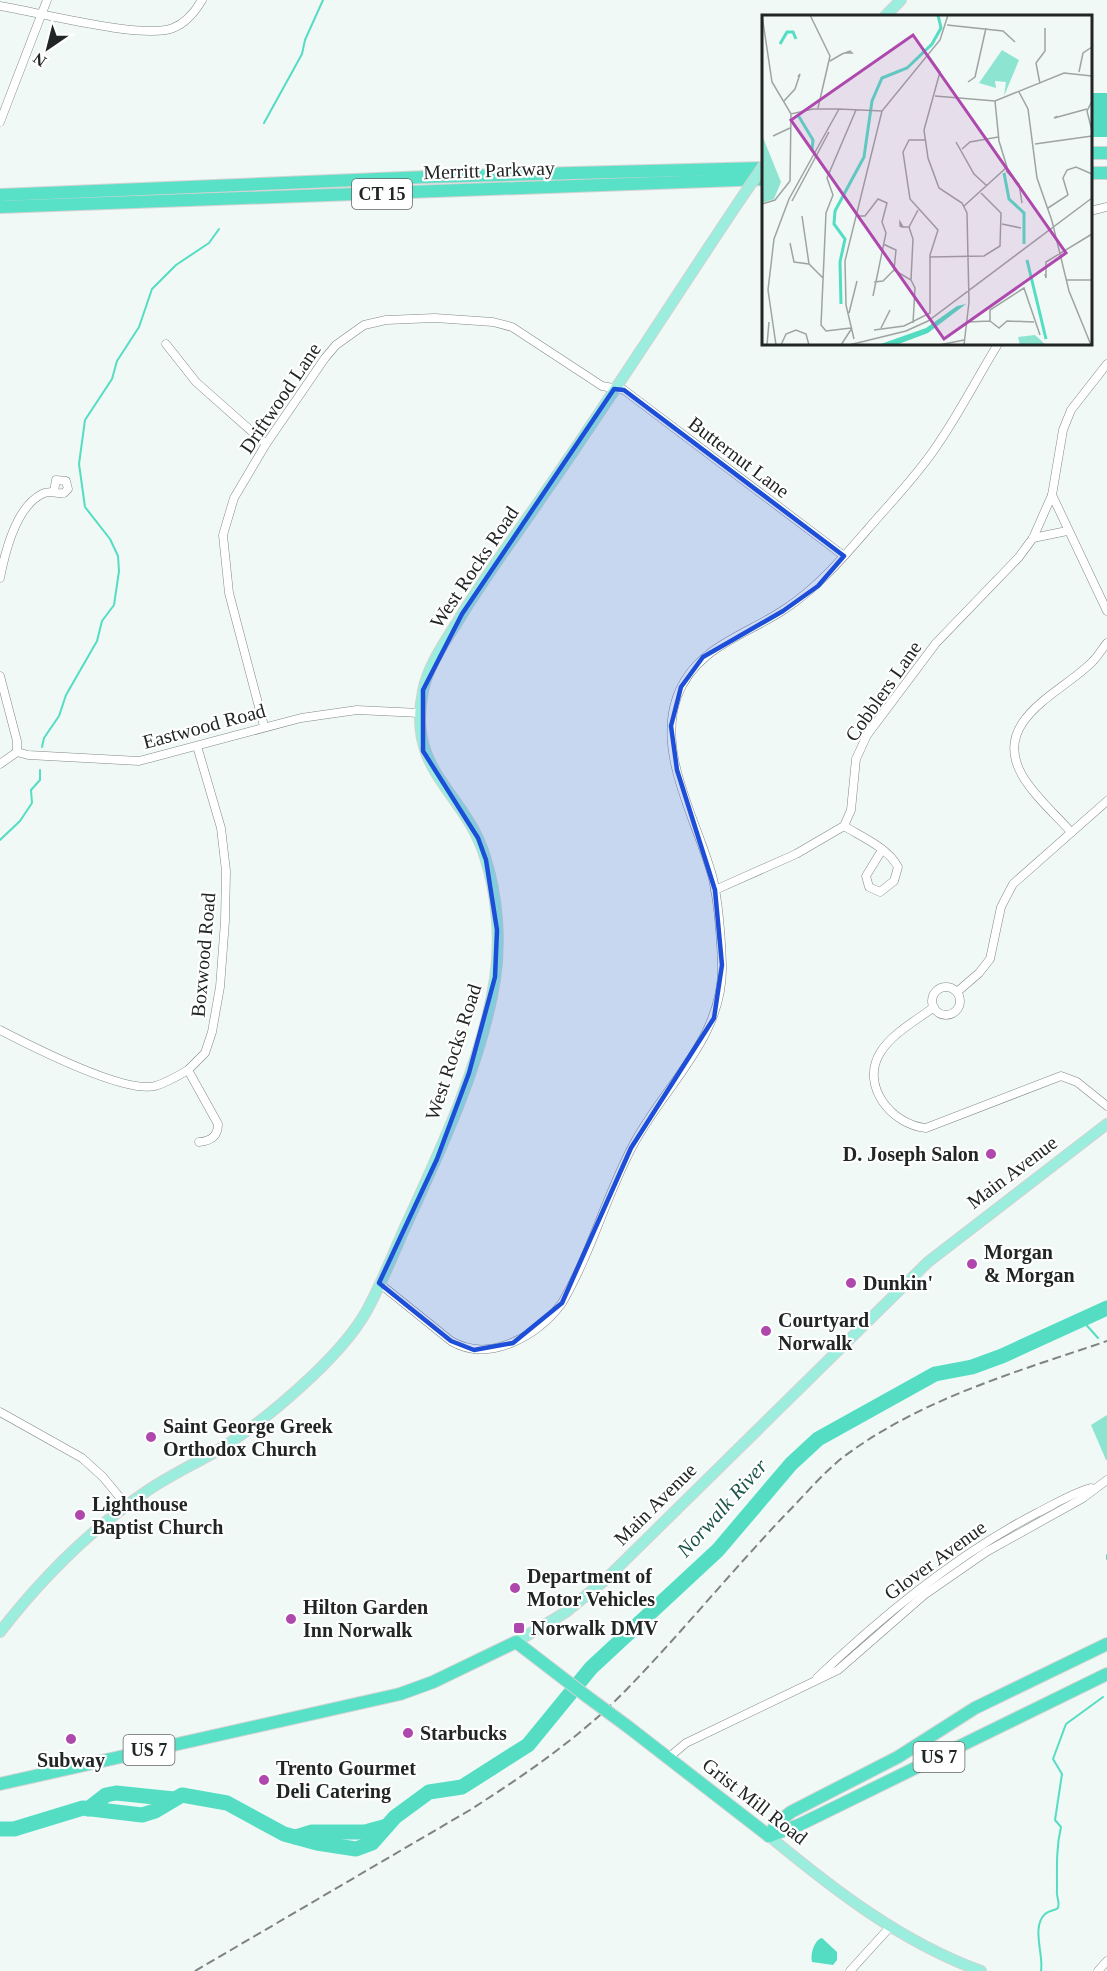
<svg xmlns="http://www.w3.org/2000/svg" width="1107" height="1971" font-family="Georgia,serif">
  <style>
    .green { fill: #8de5d1 }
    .forest { fill: #53dbc1 }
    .water { fill: #55ddc3 }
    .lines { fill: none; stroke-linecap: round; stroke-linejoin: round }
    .stream { stroke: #55ddc3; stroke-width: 2 }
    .river { stroke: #55ddc3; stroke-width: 15 }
    .minor-casing { stroke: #818987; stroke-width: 9 }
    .major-casing { stroke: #d3d3d3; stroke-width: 12 }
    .highway-casing { stroke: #d3d3d3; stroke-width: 14 }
    .minor { stroke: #fff; stroke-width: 8 }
    .major { stroke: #9beddd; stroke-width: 10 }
    .highway { stroke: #59e1c7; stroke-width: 12 }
    .rail { stroke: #7e8483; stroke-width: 2; stroke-dasharray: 9 4.5; stroke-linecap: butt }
    .major-bridge-casing { stroke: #d3d3d3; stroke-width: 12; stroke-linecap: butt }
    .highway-bridge-casing { stroke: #d3d3d3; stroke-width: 14; stroke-linecap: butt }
    .major-bridge { stroke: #9beddd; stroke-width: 10 }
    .highway-bridge { stroke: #59e1c7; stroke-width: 12 }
    .marked { fill: #1d4ed8; fill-opacity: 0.2; stroke: #1d4ed8; stroke-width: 4.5; stroke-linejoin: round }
    .poi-dot { fill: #ae48ad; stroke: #fff; stroke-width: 2 }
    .labels { text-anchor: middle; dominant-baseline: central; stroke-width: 4.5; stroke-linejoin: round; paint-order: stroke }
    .shield { fill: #fff; stroke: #646666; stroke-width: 1.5 }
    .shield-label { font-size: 18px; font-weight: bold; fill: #222525 }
    .street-label { font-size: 20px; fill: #222525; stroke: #fff }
    .poi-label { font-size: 20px; font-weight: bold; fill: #222525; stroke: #fff; text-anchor: start }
    .water-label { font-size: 21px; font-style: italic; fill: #1c554a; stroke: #fff }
    .inset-river { fill: none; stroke: #55ddc3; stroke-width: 3 }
    .inset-road { fill: none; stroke: #9ea4a2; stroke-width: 1.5 }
    .view { fill: #ae48ad; fill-opacity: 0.15; stroke: #ae48ad; stroke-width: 3 }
    .inset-edge { fill: none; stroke: #222525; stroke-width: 3 }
  </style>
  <rect width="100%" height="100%" fill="#f0f9f6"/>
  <!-- green -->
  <polygon class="green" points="1107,1415 1107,1460 1106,1460 1091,1425"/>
  <!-- forest -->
  <polygon class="forest" points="1090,93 1107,93 1107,137 1091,137"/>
  <!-- water -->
  <path class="water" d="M822 1938 837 1952V1960L833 1965 812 1962C810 1955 814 1940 822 1938Z"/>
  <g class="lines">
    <!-- stream -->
    <g class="stream">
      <polyline points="264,123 302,54 305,40 323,0"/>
      <polyline points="42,747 44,738 59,716 66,695 97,641 102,621 114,605 119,571 118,556 110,539 85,507 79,464 85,420 112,379 117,361 139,327 152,289 176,265 209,243 219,229"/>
      <polyline points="0,840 20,821 32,803 31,790 40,780 40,770"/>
      <polyline points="1081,1319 1098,1338"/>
      <polyline points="1107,1555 1107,1559"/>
      <path d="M1041 1971C1044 1955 1031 1927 1045 1914 1049 1910 1054 1911 1058 1908 1060 1901 1056 1897 1057 1890 1057 1868 1056 1848 1061 1827L1055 1820 1062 1774 1053 1759 1066 1724 1103 1697"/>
    </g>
    <!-- river -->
    <g class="river">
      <polyline points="88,1809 106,1795 116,1793 174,1799"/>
      <polyline points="0,1829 14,1829 83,1808 142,1815 155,1811 182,1795 227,1803 284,1834 317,1843 356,1849 372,1843 395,1817 429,1792 462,1787 528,1745 591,1668 718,1550 791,1464 818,1439 935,1374 972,1367 1002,1356 1107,1308"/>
      <polyline points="296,1837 312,1832 365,1832 387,1826"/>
    </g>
    <!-- minor casing -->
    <g class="minor-casing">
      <g id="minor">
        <path d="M0 6C37 12 143 40 173 28 186 23 195 12 202 0"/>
        <polyline points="0,122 47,0"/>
        <polyline points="1090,211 1107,207"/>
        <polyline points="166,344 196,382 266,444"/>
        <polyline points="1107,364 1071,410 1063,430 1052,495 1107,611"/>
        <polyline points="1033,538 1067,531"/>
        <path d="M0 578C5 552 16 507 42 494 51 489 56 495 64 493L68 489 66 481 56 480 54 491"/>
        <polyline points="0,676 17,741 17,752"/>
        <polyline points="264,726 229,593 223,535 234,498 266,444 325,358 336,345 364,325 386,320 435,318 493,322 512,327 602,386 624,390 844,556"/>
        <path d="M197 746 221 828 226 871 225 921 220 987 212 1032 205 1053 188 1070 218 1124C218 1136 211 1141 199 1142"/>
        <polyline points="17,752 28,755 139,761 301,718 357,710 420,713"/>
        <polyline points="0,764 17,752"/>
        <path d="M844 826C862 837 888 848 898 867L894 881 880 892 869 887 866 876 882 850"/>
        <path d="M1071 832C1055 814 1034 796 1022 775 990 719 1064 692 1093 661 1098 656 1102 649 1107 643"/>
        <polyline points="715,890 796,854 844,826 851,810 856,759 867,735 936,643 1019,557 1033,538 1052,495"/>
        <circle cx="946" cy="1001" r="14"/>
        <polyline points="957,992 979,973 990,959 1001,907 1013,884 1107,801"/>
        <path d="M934 1007C917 1020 891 1034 880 1053 860 1086 892 1125 926 1128L1061 1076 1077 1082 1107 1106"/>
        <path d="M0 1030C29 1045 124 1094 155 1086 166 1083 178 1076 188 1070"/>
        <path d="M379 1283 451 1341C490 1364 538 1335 562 1303 590 1255 605 1200 630 1151 661 1088 724 1040 722 965 721 937 719 906 713 879 699 824 656 755 677 697 695 647 745 636 785 609 818 587 841 560 867 530 890 503 916 477 936 447 959 414 977 378 998 344"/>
        <polyline points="0,1412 82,1458 103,1477 127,1506"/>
        <path d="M817 1678C883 1615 956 1555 1037 1513 1055 1504 1072 1493 1091 1488"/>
        <polyline points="668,1758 686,1743 838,1670 924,1595 986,1552 1083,1498 1107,1480"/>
        <polyline points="850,1971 890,1927"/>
        <polyline points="1098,1971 1107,1961"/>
      </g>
    </g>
    <!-- major casing -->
    <g class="major-casing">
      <g id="major">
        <polyline points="885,16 901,0"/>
        <path d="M0 1632C41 1579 89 1531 144 1493 168 1476 195 1464 220 1449 265 1421 340 1358 366 1312 381 1285 393 1254 406 1225 441 1149 482 1062 495 979 501 940 497 894 485 857 465 791 406 772 423 691 428 666 444 643 458 621 485 576 517 534 546 491 613 395 675 297 740 200"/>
        <polyline points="516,1642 566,1612 605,1580 928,1262 1107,1124"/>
        <path d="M769 1836C833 1889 901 1942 981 1971"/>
      </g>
    </g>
    <!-- highway casing -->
    <g class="highway-casing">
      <g id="highway">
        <polyline points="1090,153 1107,153"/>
        <polyline points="1090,173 1107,173"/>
        <polyline points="0,195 426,177 764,168"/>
        <polyline points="0,207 764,179"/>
        <polyline points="627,1726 769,1836"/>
        <polyline points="0,1784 400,1694 433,1682 516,1642 585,1695"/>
        <polyline points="769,1836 777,1823 791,1812 898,1757 975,1708 1107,1644"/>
        <polyline points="769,1836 799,1825 1107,1674"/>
      </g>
    </g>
    <!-- minor -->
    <use href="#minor" class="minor"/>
    <!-- major -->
    <use href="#major" class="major"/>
    <!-- highway -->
    <use href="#highway" class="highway"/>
    <!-- rail -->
    <path class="rail" d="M195 1971 470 1810C526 1774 582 1736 628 1688 682 1632 731 1572 784 1516 803 1497 821 1475 842 1458 920 1399 1016 1372 1107 1341"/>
    <!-- major-bridge casing -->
    <g class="major-bridge-casing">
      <polyline id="major-bridge" points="740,200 764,165"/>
    </g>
    <!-- highway-bridge casing -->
    <g class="highway-bridge-casing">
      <polyline id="highway-bridge" points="585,1695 627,1726"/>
    </g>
    <!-- major-bridge -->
    <use href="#major-bridge" class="major-bridge"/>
    <!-- highway-bridge -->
    <use href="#highway-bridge" class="highway-bridge"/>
  </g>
  <!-- marked area -->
  <path class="marked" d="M614 389 624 390 844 556 818 586 783 611 703 657 681 687 671 726 677 770 715 890 722 965 714 1018 631 1148 562 1303 513 1343 474 1350 451 1341 379 1283 437 1159 469 1073 495 977 497 930 486 860 478 838 423 751V690L462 614Z"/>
  <!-- markers -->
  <g class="poi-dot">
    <circle cx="991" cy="1154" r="6"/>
    <circle cx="972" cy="1264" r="6"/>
    <circle cx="851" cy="1283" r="6"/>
    <circle cx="766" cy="1331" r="6"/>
    <circle cx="151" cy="1437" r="6"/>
    <circle cx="80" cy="1515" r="6"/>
    <circle cx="515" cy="1588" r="6"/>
    <circle cx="291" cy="1619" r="6"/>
    <rect x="513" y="1622" width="12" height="12" rx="3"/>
    <circle cx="408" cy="1733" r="6"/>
    <circle cx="71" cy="1739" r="6"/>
    <circle cx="264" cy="1780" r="6"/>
  </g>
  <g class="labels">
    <!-- shield labels -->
    <g class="shield">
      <rect x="352" y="179" width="60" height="30" rx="4.5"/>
      <rect x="123.5" y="1735" width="51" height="30" rx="4.5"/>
      <rect x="913.5" y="1742" width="51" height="30" rx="4.5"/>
    </g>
    <g class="shield-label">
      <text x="382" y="194">CT 15</text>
      <text x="149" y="1750">US 7</text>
      <text x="939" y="1757">US 7</text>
    </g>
    <!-- street labels -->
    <g class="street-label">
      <text transform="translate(489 170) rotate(-2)">Merritt Parkway</text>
      <text transform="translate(280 398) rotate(-56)">Driftwood Lane</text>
      <text transform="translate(739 457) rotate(37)">Butternut Lane</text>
      <text transform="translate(474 567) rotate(-56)">West Rocks Road</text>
      <text transform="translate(883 691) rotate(-55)">Cobblers Lane</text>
      <text transform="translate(204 726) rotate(-15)">Eastwood Road</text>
      <text transform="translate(203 955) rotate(-85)">Boxwood Road</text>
      <text transform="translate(453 1052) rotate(-72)">West Rocks Road</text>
      <text transform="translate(1012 1172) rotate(-37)">Main Avenue</text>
      <text transform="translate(655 1504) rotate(-45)">Main Avenue</text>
      <text transform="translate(935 1560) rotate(-36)">Glover Avenue</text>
      <text transform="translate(755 1801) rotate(38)">Grist Mill Road</text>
    </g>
    <!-- poi labels -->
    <g class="poi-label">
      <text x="979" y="1154" text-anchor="end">D. Joseph Salon</text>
      <text x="984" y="1252">Morgan<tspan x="984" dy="23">&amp; Morgan</tspan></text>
      <text x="863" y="1283">Dunkin'</text>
      <text x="778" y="1320">Courtyard<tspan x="778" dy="23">Norwalk</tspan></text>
      <text x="163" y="1426">Saint George Greek<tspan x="163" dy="23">Orthodox Church</tspan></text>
      <text x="92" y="1504">Lighthouse<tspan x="92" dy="23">Baptist Church</tspan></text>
      <text x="527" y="1576">Department of<tspan x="527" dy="23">Motor Vehicles</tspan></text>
      <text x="303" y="1607">Hilton Garden<tspan x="303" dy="23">Inn Norwalk</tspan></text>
      <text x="531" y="1628">Norwalk DMV</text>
      <text x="420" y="1733">Starbucks</text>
      <text x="71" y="1760" text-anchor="middle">Subway</text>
      <text x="276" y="1768">Trento Gourmet<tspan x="276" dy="23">Deli Catering</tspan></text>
    </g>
    <!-- water labels -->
    <g class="water-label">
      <text transform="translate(722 1508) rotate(-48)">Norwalk River</text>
    </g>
  </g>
  <!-- overview -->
  <g transform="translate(762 15)">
    <rect width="330" height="330" fill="#f0f9f6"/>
    <path d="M240 35 257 45 242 81 244 67 233 66 234 73 217 68ZM0 120 19 167 12 184 0 188ZM273 320 284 330H258L256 322Z" fill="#8de5d1"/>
    <path d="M204 289 166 318 134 330H116L164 313 195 291Z" fill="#53dbc1"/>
    <path class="inset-river" d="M18 29 25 17H31L34 24M36 100 51 125 50 135M242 158 247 184 262 198V229M265 245 284 324M79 289 78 247 83 224 72 209 73 196 102 142 110 86 120 63 145 53 170 29 179 13 176 0"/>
    <path class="inset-road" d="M0 0 10 67 29 99 51 94H77M48 0 68 41 56 93M185 10 241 16 253 27M166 40 178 57 162 115 166 143 177 173 200 188 205 198 207 287 202 330M68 46 80 39 88 36 90 38H83M317 57 321 38 330 32M206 67 213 62 224 13M278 69 274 48 283 36V13M257 77 266 94 275 163 290 206 307 276 329 330M173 81 233 86 302 58 330 61M22 86 33 74 38 59 36 62M330 86 325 96 330 116M77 94 120 96 178 25 186 0M295 101 292 103 325 94M11 121 28 113M194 127 212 159 225 171M273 129 330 121M200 134 208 127 236 122M244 156 257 169 260 188M30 186 67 117M0 189 13 185 28 166 29 99M202 191 245 152 237 126 233 86M286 193 306 180 301 163 305 155 314 152 330 159M40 201 47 249M94 201H103L116 184 125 188 120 207 124 218 111 281M240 209 259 213M141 212 138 207V211L140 212H147M28 228 32 247 47 249 61 263M168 242 222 241 238 231 239 198 219 178M132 255 149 265 153 273 151 308M283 259 284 263V247L330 219M149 265 151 224 147 212 156 195M304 265H330M112 267 121 266 132 255 134 235 121 229M87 298 95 266M228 306V295L262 273 278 320M228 306 237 313 245 306 272 307M205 307 228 306M89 313 64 316 59 310 64 198 71 180 65 163 94 95M119 313 128 295M112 315 142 311 168 298V240L176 215 148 184 141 137 147 125H163M92 324 84 290 83 246 120 96M5 330 7 307M14 330 6 275 12 224 27 184 77 94M19 330 24 319 34 315 44 319 47 330M79 330 90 313M87 330 144 316 166 306 330 183M177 330 202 325"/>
    <path class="view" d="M151 20 304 238 182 324 29 105Z"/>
    <rect width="330" height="330" class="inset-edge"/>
  </g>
  <!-- north arrow -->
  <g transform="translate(48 48) rotate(215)" stroke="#ffffff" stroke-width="4.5" paint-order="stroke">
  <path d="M0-4.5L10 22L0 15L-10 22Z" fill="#222525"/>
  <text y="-9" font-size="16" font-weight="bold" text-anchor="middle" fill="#222525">N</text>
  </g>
</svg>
